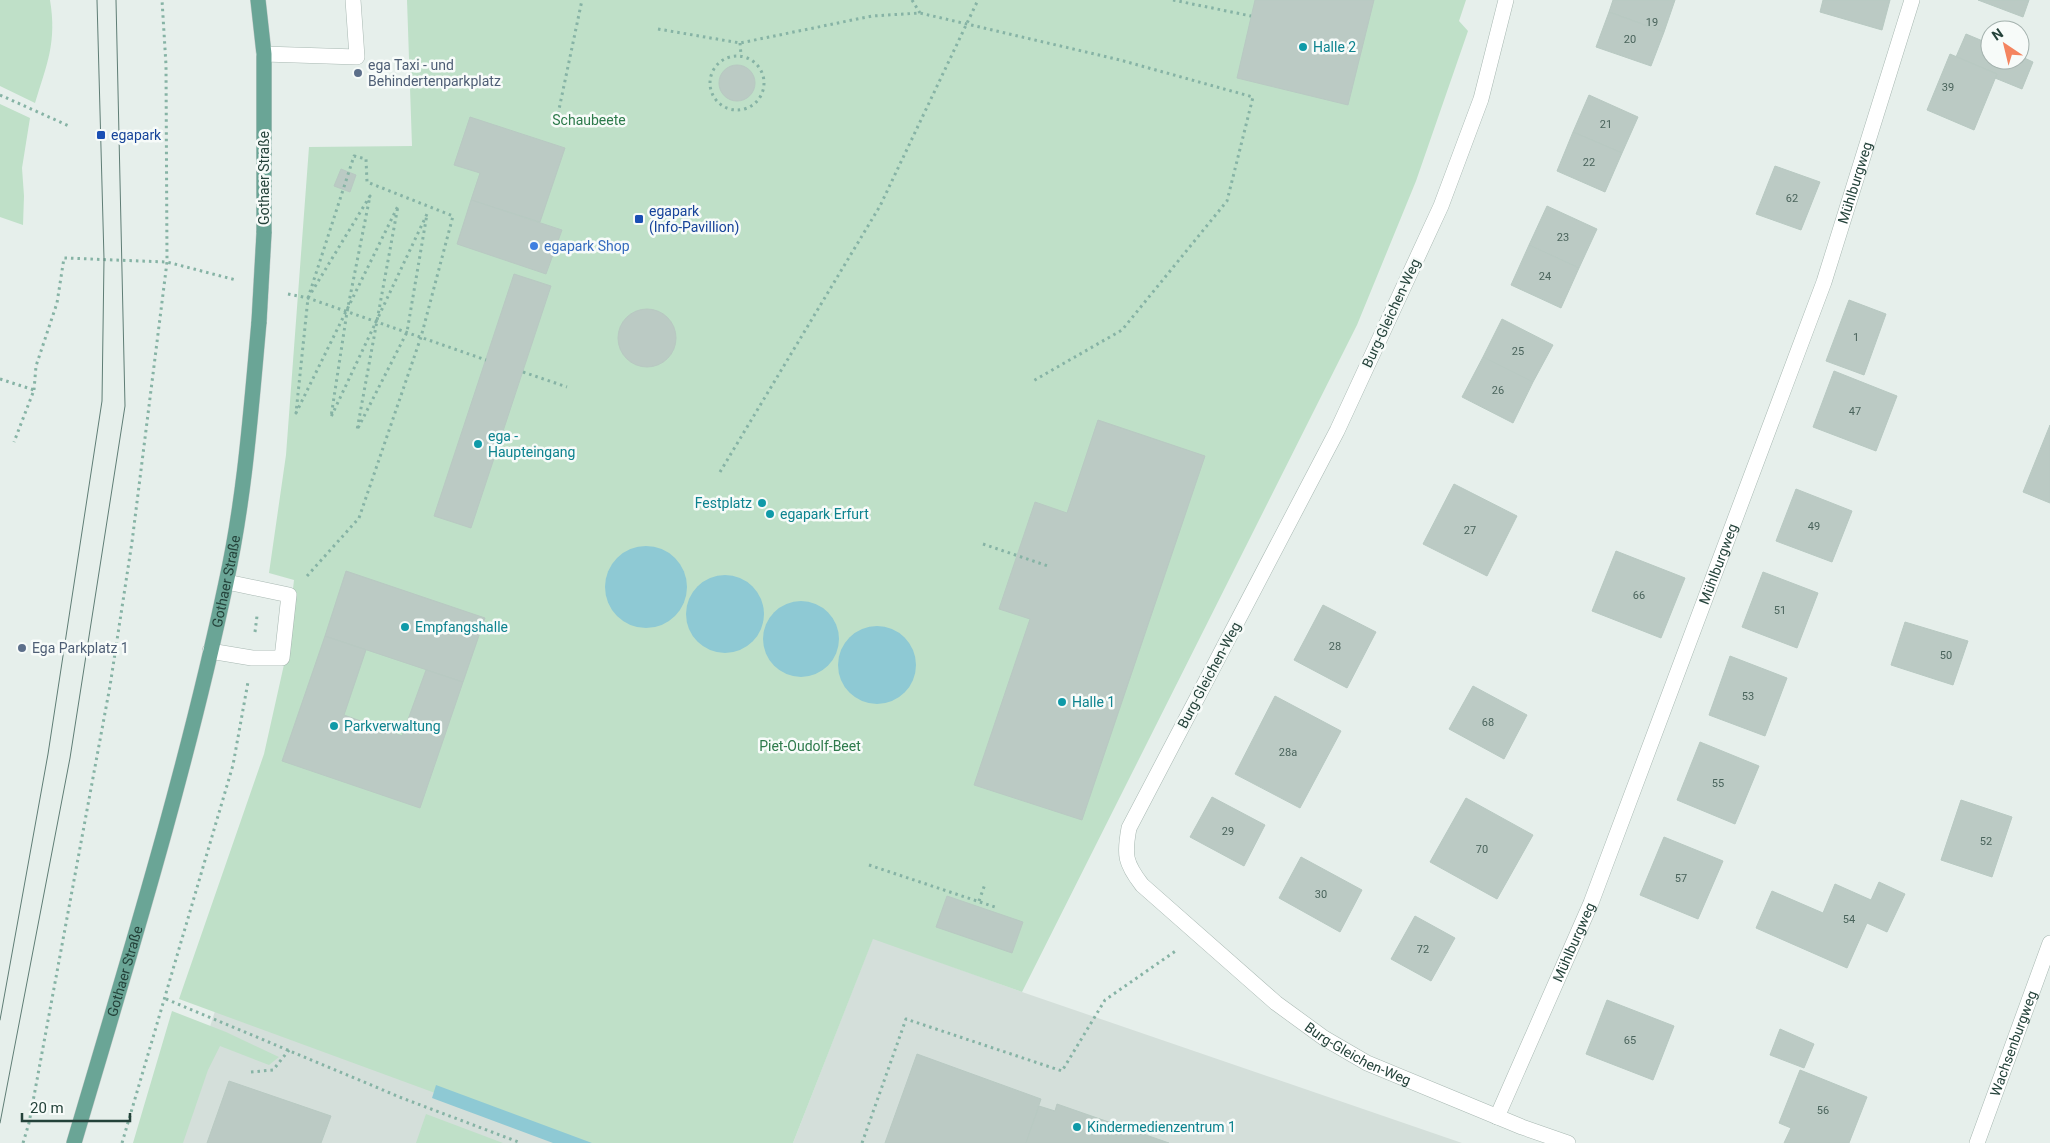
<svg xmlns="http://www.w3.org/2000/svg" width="2050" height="1143" font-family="Roboto,sans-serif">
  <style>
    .built { fill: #d4dfda }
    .green { fill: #bfe0c8 }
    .water { fill: #8ec9d4 }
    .building { fill: #bbcac4; stroke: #b8c9c2 }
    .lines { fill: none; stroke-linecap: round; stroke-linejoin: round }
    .minor-casing { stroke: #a8b8b2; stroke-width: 16 }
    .major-casing { stroke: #c2cac8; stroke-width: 16 }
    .path { stroke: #86b3a5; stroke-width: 3; stroke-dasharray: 2.5 4; stroke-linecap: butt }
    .minor { stroke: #fff; stroke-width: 15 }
    .major { stroke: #6aa596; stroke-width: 15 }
    .tram { stroke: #5f7d75; stroke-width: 1 }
    .major-bridge-casing { stroke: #c2cac8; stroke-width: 16; stroke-linecap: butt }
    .major-bridge { stroke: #6aa596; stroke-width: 15 }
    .culture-dot { fill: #0f9aa8; stroke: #f7fbf9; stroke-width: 2 }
    .service-dot { fill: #5c6f8a; stroke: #f7fbf9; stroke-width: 2 }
    .transit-dot { fill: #1a4fb4; stroke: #f7fbf9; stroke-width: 2 }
    .shop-dot { fill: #3f7fe0; stroke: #f7fbf9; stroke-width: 2 }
    .labels { text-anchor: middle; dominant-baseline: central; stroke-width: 5; stroke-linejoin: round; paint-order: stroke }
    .number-label { font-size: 11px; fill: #4a645c }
    .culture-label { font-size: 14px; fill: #0d838f; stroke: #f7fbf9; text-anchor: start }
    .service-label { font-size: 14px; fill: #4e5e75; stroke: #f7fbf9; text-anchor: start }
    .park-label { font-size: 14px; fill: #2d7a4b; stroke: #f7fbf9 }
    .transit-label { font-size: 14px; fill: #164399; stroke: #f7fbf9; text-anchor: start }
    .street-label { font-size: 14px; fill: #24423a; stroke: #f7fbf9 }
    .shop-label { font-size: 14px; fill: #366cbe; stroke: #f7fbf9; text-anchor: start }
  </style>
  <rect width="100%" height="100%" fill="#e6efeb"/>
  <!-- built -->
  <g class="built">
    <polygon points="873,938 1022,992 1462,1143 793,1143"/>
    <polygon points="215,1011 408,1082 571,1143 173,1143"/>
  </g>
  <!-- green -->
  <g class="green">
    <path d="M0 0H50C57 42 47 64 35 103L0 86Z"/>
    <polygon points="407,0 1466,0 1459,21 1468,31 1416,181 1357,325 1022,992 873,939 793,1143 571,1143 179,999 264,754 285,660 294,580 269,573 286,455 309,147 412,146"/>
    <polygon points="0,104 30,118 22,168 24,196 23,225 0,217"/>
    <polygon points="172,1011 226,1032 279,1057 269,1065 220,1046 208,1070 183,1143 133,1143"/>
    <polygon points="426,1114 503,1143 416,1143"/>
  </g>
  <!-- water -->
  <g class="water">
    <circle cx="646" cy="587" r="41"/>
    <circle cx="725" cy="614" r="39"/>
    <circle cx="801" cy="639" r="38"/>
    <circle cx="877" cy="665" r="39"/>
    <polygon points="436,1085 592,1143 553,1143 432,1098"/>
  </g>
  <!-- building -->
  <g class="building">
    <polygon points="1255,0 1374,0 1348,105 1237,78"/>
    <polygon points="1613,0 1675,0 1664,32 1609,12"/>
    <polygon points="1823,0 1890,0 1882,30 1820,12"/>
    <polygon points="1978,0 2029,0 2023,17"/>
    <polygon points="1609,12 1664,32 1651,66 1596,47"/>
    <polygon points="1966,34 1990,44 1990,60 2020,60 2020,56 2033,62 2022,89 1995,78 1997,74 1956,57"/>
    <polygon points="1950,54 1997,74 1974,130 1927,110"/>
    <circle cx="737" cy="83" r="18"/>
    <polygon points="1589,95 1638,117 1622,153 1573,132"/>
    <polygon points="470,117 565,148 540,222 471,200 480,173 454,165"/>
    <polygon points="1573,132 1622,153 1605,192 1557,171"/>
    <polygon points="1775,166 1820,182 1801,230 1756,214"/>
    <polygon points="341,169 356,175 350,192 334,186"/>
    <polygon points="471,200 562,230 546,274 457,244"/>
    <polygon points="1547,206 1597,229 1579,268 1529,245"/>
    <polygon points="1529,245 1579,268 1561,308 1511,285"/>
    <polygon points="514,274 551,286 471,528 434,516"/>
    <polygon points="1849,300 1886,314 1864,375 1826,361"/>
    <circle cx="647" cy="338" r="29"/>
    <polygon points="1502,319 1553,345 1533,382 1483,357"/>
    <polygon points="1483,357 1533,382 1513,423 1462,397"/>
    <polygon points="1834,371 1897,396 1876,451 1813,427"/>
    <polygon points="1098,420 1205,456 1082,820 974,785 1030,619 999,609 1035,502 1067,513"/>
    <polygon points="2050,425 2050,503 2023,492"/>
    <polygon points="1454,484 1517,516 1487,576 1423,544"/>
    <polygon points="1796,489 1852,511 1832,562 1776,541"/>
    <polygon points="1616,551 1685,578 1661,638 1592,611"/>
    <polygon points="346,571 485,618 463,682 325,636"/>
    <polygon points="1763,572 1818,593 1797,648 1742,627"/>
    <polygon points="1323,605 1376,632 1347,688 1294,660"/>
    <polygon points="1905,622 1968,641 1953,685 1891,665"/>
    <polygon points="325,636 366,650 344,715 402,736 426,670 463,682 420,808 282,761"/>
    <polygon points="1730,656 1787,678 1765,736 1709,715"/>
    <polygon points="1473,686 1527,715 1504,759 1449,729"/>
    <polygon points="1275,696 1341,731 1300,808 1235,774"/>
    <polygon points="1700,742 1759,766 1735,824 1677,800"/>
    <polygon points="1212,797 1265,825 1244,866 1190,837"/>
    <polygon points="1466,798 1533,835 1497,899 1430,862"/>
    <polygon points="1961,800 2012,817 1992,877 1941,860"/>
    <polygon points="1664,837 1723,861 1698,919 1640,895"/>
    <polygon points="1301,857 1362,890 1340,932 1279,898"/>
    <polygon points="1879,882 1905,894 1887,932 1867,923 1847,968 1756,928 1772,891 1823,913 1835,884 1871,900"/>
    <polygon points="947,896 1023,922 1012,953 936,927"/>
    <polygon points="1415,916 1455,938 1431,981 1391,959"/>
    <polygon points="1607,1000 1674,1026 1653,1080 1586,1054"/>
    <polygon points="1780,1029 1814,1044 1804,1068 1770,1055"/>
    <polygon points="917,1054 1041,1099 1026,1143 885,1143"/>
    <polygon points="1800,1070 1867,1097 1849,1143 1784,1143 1791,1128 1779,1123"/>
    <polygon points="229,1081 331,1116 321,1143 207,1143"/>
    <polygon points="1057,1104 1169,1143 1026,1143 1039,1106 1055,1111"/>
  </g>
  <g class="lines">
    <!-- minor casing -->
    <g class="minor-casing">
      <g id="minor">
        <path id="s1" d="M1506 0 1481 99 1441 206 1337 431 1129 828C1124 855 1125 863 1142 885L1276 1003 1324 1038 1367 1063 1522 1127 1568 1143"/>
        <polyline points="264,54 357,57 353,0"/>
        <polyline points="210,651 252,658 282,658 289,595 227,582"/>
        <path id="s2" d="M1497 1117 1591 903 1824 282 1912 0"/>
        <path id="s3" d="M1977 1143 2050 943"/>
      </g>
    </g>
    <!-- major casing -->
    <g class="major-casing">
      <g id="major">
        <polyline points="258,0 264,54 264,233"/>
        <path id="s4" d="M74 1143C129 957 186 772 226 583 245 497 251 409 259 322"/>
      </g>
    </g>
    <!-- path -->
    <g class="path">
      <polyline points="912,0 920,13"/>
      <polyline points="1173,0 1251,16"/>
      <polyline points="658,29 740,43 872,16 920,13 1120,60 1253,97 1227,201 1122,330 1033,381"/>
      <polyline points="740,43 741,55"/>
      <circle cx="737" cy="83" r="27"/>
      <polyline points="0,95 69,126"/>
      <polyline points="558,114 582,0"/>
      <polyline points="288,294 308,298 486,360"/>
      <polyline points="523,372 567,387"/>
      <polyline points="0,379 34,390 14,442"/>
      <polyline points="34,390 36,366 57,303 64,258 167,262 236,280"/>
      <polyline points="720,472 880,206 978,0"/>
      <polyline points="983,544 1048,566"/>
      <polyline points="307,576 359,518 421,337 453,216 367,182 366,159 354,156 308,298 296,413 398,206 357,430 407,332 427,214 331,417 347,312 370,196 308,298"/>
      <polyline points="255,632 257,616"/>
      <polyline points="869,865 995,907"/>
      <polyline points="979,901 985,884"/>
      <polyline points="166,999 402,1098 521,1143"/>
      <polyline points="251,1072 273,1070 289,1050"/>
      <polyline points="23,1143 29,1123 110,686 132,542 167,262 166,65 162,0"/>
      <polyline points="122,1143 233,765 248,682"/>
      <polyline points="862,1143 906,1019 1062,1071 1105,1000 1177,950"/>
    </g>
    <!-- minor -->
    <use href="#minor" class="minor"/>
    <!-- major -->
    <use href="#major" class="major"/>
    <!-- tram -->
    <g class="tram">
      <polyline points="0,1020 48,754 102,401 104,259 97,0"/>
      <polyline points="0,1123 70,758 125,406 116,0"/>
    </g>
    <!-- major-bridge casing -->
    <g class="major-bridge-casing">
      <polyline id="major-bridge" points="259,322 264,233"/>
    </g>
    <!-- major-bridge -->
    <use href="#major-bridge" class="major-bridge"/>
  </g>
  <!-- markers -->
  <g class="culture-dot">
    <circle cx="1303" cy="47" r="5"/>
    <circle cx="478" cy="444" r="5"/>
    <circle cx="762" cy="503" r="5"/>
    <circle cx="770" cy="514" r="5"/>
    <circle cx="405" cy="627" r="5"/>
    <circle cx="1062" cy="702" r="5"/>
    <circle cx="334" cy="726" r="5"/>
    <circle cx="1077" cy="1127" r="5"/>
  </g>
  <g class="service-dot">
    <circle cx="358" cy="73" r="5"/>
    <circle cx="22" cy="648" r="5"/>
  </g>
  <g class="transit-dot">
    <rect x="96" y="130" width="10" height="10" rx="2.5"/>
    <rect x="634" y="214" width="10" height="10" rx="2.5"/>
  </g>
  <circle class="shop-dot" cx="534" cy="246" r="5"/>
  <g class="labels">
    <!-- number labels -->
    <g class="number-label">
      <text x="1652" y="22">19</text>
      <text x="1630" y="39">20</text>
      <text x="1948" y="87">39</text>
      <text x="1606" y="124">21</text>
      <text x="1589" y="162">22</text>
      <text x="1792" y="198">62</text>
      <text x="1563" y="237">23</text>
      <text x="1545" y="276">24</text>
      <text x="1856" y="337">1</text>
      <text x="1518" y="351">25</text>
      <text x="1498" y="390">26</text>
      <text x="1855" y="411">47</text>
      <text x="1814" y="526">49</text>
      <text x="1470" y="530">27</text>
      <text x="1639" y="595">66</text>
      <text x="1780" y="610">51</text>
      <text x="1335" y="646">28</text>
      <text x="1946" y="655">50</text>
      <text x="1748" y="696">53</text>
      <text x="1488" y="722">68</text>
      <text x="1288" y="752">28a</text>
      <text x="1718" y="783">55</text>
      <text x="1228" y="831">29</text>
      <text x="1986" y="841">52</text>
      <text x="1482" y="849">70</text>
      <text x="1681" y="878">57</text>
      <text x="1321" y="894">30</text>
      <text x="1849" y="919">54</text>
      <text x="1423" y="949">72</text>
      <text x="1630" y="1040">65</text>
      <text x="1823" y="1110">56</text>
    </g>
    <!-- culture labels -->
    <g class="culture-label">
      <text x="1313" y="47">Halle 2</text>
      <text x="488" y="436">ega -<tspan x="488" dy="16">Haupteingang</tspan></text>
      <text x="752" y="503" text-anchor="end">Festplatz</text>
      <text x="780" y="514">egapark Erfurt</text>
      <text x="415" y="627">Empfangshalle</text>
      <text x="1072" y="702">Halle 1</text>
      <text x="344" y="726">Parkverwaltung</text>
      <text x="1087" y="1127">Kindermedienzentrum 1</text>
    </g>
    <!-- service labels -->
    <g class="service-label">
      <text x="368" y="65">ega Taxi - und<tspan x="368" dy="16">Behindertenparkplatz</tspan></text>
      <text x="32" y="648">Ega Parkplatz 1</text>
    </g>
    <!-- park labels -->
    <g class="park-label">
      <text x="589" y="120">Schaubeete</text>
      <text x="810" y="746">Piet-Oudolf-Beet</text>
    </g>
    <!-- transit labels -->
    <g class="transit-label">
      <text x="111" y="135">egapark</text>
      <text x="649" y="211">egapark<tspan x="649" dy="16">(Info-Pavillion)</tspan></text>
    </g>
    <!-- street labels -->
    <g class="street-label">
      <text transform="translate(264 178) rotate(-90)">Gothaer Straße</text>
      <text stroke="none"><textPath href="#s2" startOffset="1001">Mühlburgweg</textPath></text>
      <text transform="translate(1391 313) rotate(-65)">Burg-Gleichen-Weg</text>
      <text stroke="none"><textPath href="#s2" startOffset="596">Mühlburgweg</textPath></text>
      <text stroke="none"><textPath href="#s4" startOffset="582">Gothaer Straße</textPath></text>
      <text transform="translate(1209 675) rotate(-62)">Burg-Gleichen-Weg</text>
      <text stroke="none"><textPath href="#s2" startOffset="191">Mühlburgweg</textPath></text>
      <text stroke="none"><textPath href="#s4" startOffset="179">Gothaer Straße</textPath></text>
      <text stroke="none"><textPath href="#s3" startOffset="106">Wachsenburgweg</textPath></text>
      <text stroke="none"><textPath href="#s1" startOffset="1249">Burg-Gleichen-Weg</textPath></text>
    </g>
    <!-- shop labels -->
    <g class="shop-label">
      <text x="544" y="246">egapark Shop</text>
    </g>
  </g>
  <!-- north arrow -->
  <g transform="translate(2005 45) rotate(325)"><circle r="24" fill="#f7fbf9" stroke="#a3b1ad"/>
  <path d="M0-4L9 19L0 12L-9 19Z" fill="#f4845f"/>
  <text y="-8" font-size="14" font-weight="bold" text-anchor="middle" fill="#24423a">N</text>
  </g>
  <!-- scale -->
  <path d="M22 1113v8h108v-8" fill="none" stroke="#24423a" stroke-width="2.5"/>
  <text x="30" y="1113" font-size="15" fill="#24423a" stroke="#f7fbf9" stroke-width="4" paint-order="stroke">20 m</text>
</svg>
